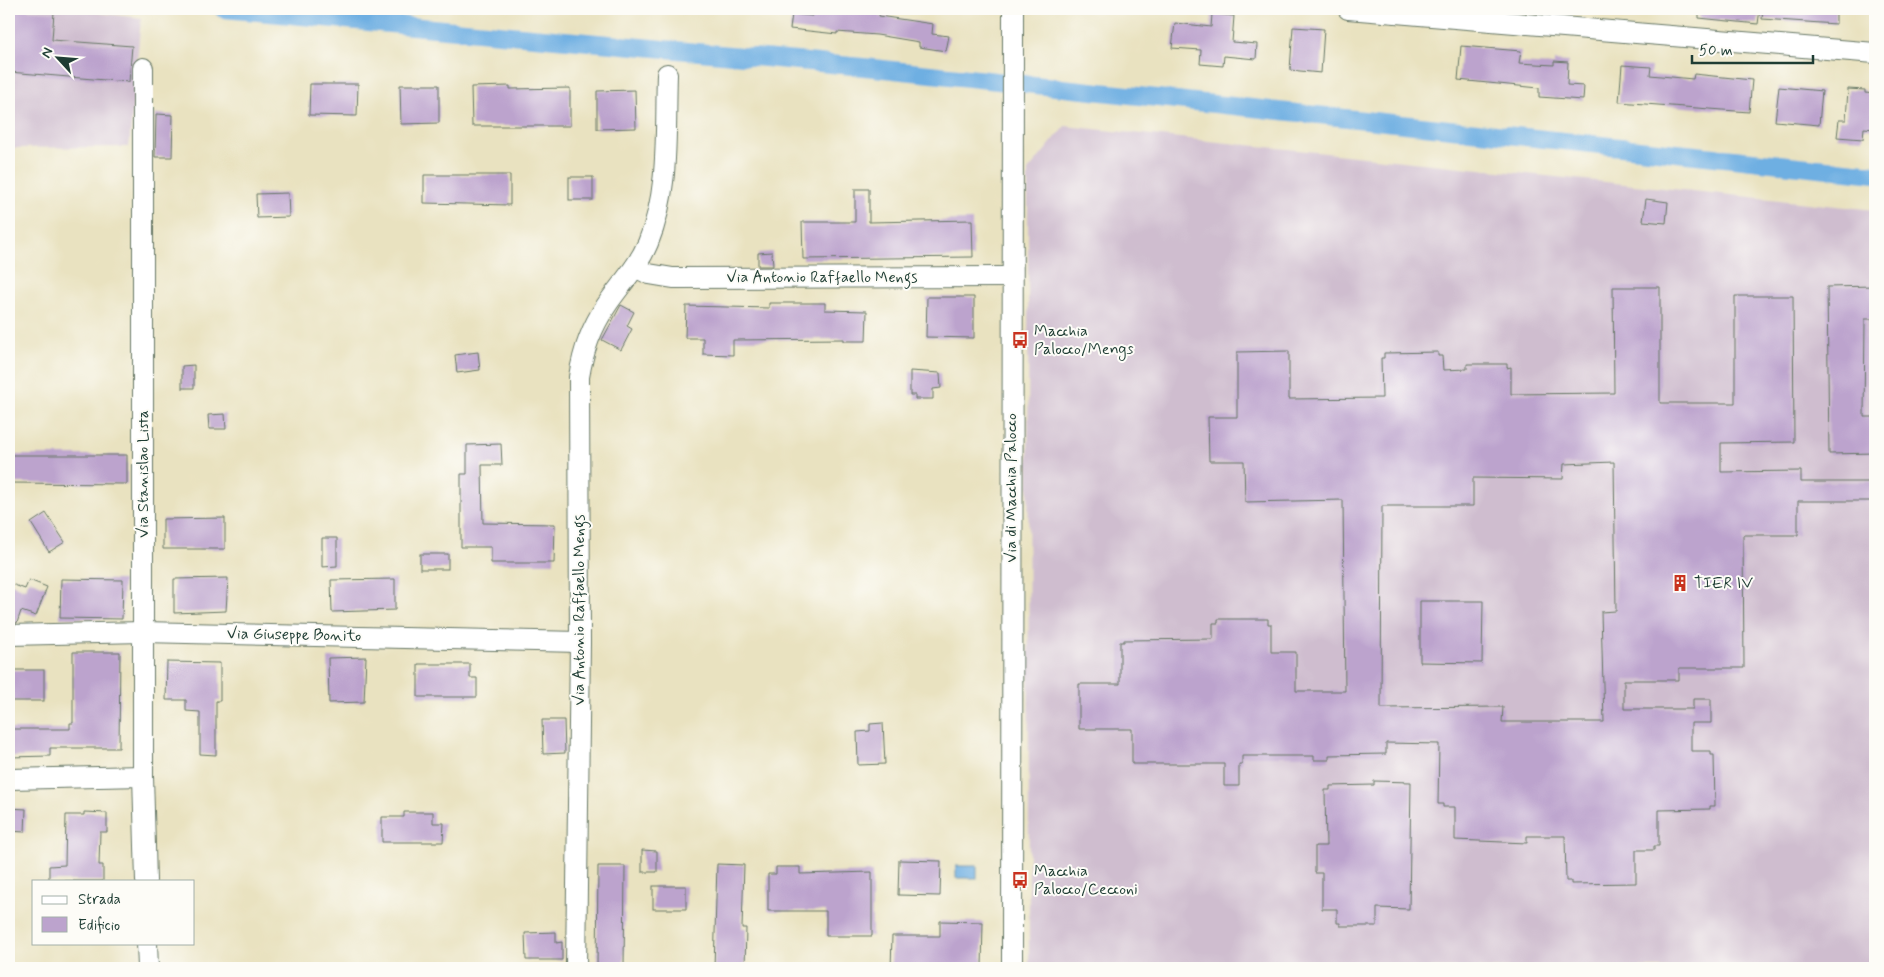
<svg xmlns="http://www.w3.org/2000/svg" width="1884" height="977" font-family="Mynerve,sans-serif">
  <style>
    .industrial { fill: #cfbdcf }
    .water { fill: #6eafe2; stroke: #46768b }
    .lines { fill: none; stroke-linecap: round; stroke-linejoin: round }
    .canal { stroke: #6eafe2; stroke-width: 18 }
    .building { fill: #bca3cd; fill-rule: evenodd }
    .minor-casing { stroke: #667765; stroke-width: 22 }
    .minor { stroke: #fff; stroke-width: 20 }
    .labels { text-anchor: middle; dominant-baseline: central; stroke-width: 4; stroke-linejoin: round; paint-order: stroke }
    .street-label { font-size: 16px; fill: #1f3d34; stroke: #fdfcf7 }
    .poi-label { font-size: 16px; fill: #1f3d34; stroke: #fdfcf7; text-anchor: start }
  </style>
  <rect width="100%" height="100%" fill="#fdfcf7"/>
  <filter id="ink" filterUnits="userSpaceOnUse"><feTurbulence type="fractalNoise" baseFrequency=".02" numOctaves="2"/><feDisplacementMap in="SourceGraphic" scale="10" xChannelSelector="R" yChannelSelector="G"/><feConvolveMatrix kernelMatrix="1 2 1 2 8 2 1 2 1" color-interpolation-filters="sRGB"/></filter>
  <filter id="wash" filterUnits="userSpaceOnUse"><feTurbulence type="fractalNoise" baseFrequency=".0096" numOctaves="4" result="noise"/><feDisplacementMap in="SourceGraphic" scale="20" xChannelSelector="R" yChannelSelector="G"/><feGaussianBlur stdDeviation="1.12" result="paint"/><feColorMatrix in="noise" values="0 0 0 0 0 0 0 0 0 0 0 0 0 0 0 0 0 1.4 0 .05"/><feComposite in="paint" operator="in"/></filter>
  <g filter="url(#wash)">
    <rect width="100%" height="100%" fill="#e9e2c0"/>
    <!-- industrial -->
    <g class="industrial">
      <polygon points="9,9 65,9 141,18 129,147 9,148"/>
      <polygon points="1065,126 1875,210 1875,968 1029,968 1028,171"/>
    </g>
    <!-- water -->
    <rect class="water" x="956" y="866" width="21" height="12"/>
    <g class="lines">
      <!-- canal -->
      <polyline class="canal" points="223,9 874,68 1875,174"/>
    </g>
    <g id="blocks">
      <!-- building -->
      <g class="building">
        <polygon points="9,9 54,12 52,40 132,46 129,82 9,72"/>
        <polygon points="813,9 880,9 879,16 933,24 932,34 949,36 946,51 919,47 919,42 877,35 837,32 837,34 790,29 792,14 812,16"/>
        <polygon points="1699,9 1760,9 1758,24 1699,18"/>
        <polygon points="1763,9 1836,9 1836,24 1762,19"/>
        <polygon points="1212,14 1234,16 1232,42 1257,44 1256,59 1224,56 1223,66 1200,64 1201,50 1172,48 1175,23 1211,27"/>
        <polygon points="1293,27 1324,29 1321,73 1290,70"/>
        <polygon points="1461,46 1521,51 1519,63 1554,65 1554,61 1568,62 1567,85 1584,86 1583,100 1539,97 1539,88 1458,80"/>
        <polygon points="1622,65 1651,67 1650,75 1693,79 1694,74 1752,80 1749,112 1619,102"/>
        <polygon points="310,84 358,84 357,116 309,115"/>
        <polygon points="400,85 439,85 439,123 401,124"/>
        <polygon points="510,86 510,89 570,88 570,126 472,126 471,87"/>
        <polygon points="1779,87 1822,91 1819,125 1775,121"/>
        <polygon points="1848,89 1865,90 1865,93 1875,94 1875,129 1864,128 1863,139 1837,137 1839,120 1846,120"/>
        <polygon points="635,90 636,128 597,129 597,91"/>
        <polygon points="156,114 173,115 172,157 155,157"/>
        <polygon points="424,175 510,175 510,205 424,203"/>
        <rect x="569" y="177" width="24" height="23"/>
        <polygon points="855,189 869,189 869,222 972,220 973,257 803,259 802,222 855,222"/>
        <polygon points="288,193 289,217 257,218 256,194"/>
        <polygon points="1646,199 1668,202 1666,223 1643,221"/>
        <polygon points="772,252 773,266 758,266 758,253"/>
        <polygon points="1875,286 1875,319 1865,319 1864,417 1875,417 1875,453 1829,454 1827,287"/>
        <path d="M1613 287H1660V403H1735V296H1793L1794 442 1721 443V472L1801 471V482H1875V501H1798V535H1743L1744 668H1679V680H1624V709H1693V699H1711V723H1691V751H1711V755H1714L1715 806H1710V809L1659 810V846H1654V850H1636V883L1571 884V881H1566L1565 836H1527V843L1455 840V807H1443V804H1438L1439 744 1386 743V754L1329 755V760H1314V756H1242V764H1239V786H1224V764H1132V729H1079V684H1120V642H1124V640L1213 639V623H1218V619H1268V624H1271V652H1296V691H1345L1343 500 1245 502 1244 461H1209L1208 417H1237V352L1289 351V399L1382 398 1381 358H1384V353L1438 352V356H1442L1443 370 1467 369V364H1507V368L1511 367V394L1614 393ZM1614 462 1616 611 1601 612 1604 722H1502L1503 707 1381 708 1382 506H1473V478L1563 479 1564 464Z"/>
        <polygon points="927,297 974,297 974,338 926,337"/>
        <polygon points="769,303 825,303 825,310 867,311 866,341 844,341 844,339 733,340 733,355 703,354 703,338 685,338 686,306 769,308"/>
        <polygon points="621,305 634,312 627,326 632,329 621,350 602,340"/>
        <polygon points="478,352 480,370 457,373 455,355"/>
        <polygon points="194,365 194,388 182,388 182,366"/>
        <polygon points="910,371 940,373 941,388 933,389 933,399 915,399 915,395 910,395"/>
        <polygon points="225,414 226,429 209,429 208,415"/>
        <polygon points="501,444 502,465 482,465 483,523 555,524 554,563 491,563 491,547 461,547 461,474 467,474 467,445"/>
        <polygon points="9,455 127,455 127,484 9,483"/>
        <polygon points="46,513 65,542 49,552 31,523"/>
        <polygon points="225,518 225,549 163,549 163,519"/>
        <polygon points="322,538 337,538 337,566 322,567"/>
        <rect x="420" y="554" width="28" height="15"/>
        <polygon points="228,578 226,611 174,613 174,579"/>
        <polygon points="61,579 123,580 122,619 60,618"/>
        <polygon points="395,579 395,610 332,612 331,580"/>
        <polygon points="29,580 47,587 36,616 21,611 17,623 9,623 9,583 25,589"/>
        <polygon points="1420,601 1483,601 1482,663 1420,662"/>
        <polygon points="73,652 120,652 119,748 50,748 50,756 9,757 9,729 70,729 70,723 73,723"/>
        <polygon points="366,657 364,702 329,703 328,658"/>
        <polygon points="167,662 220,663 220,701 216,701 216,755 200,754 200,712 186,711 186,700 166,700"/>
        <polygon points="418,664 470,664 470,678 477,678 477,697 418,697"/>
        <rect x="9" y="670" width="35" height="31"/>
        <polygon points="542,720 564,720 565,753 543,754"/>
        <polygon points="883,723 885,764 858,765 857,732 870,731 870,724"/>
        <polygon points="1374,781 1411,782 1409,909 1377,908 1377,926 1340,926 1340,923 1337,923 1337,909 1322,909 1322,873 1315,873 1315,846 1326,846 1325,790 1330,790 1330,786 1374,785"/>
        <polygon points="9,808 26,809 25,832 9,831"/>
        <polygon points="84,812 107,813 107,832 100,832 99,865 103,865 103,881 49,881 49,866 65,865 66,815 84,815"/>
        <polygon points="404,812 433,812 433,823 444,823 443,842 382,842 382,817 404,817"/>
        <polygon points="642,850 657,851 657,872 642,872"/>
        <polygon points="899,860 941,861 940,896 898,895"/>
        <polygon points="717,864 744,865 742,928 746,928 745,968 714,968"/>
        <polygon points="598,866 625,866 624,968 597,968"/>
        <polygon points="776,867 800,867 800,874 872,872 872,936 826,936 826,911 768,911 768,874 776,874"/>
        <rect x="653" y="886" width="33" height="23"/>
        <polygon points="940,921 983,922 982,968 891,968 892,936 940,936"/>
        <polygon points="556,932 556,943 562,942 562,960 526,960 525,933"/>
      </g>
    </g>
  </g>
  <g filter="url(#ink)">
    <use href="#blocks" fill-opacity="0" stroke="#667765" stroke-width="1"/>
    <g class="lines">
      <!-- minor casing -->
      <g class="minor-casing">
        <g id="minor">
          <polyline points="1348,9 1875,53"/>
          <polyline points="143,68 143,776 146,881"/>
          <polyline points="635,267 649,274 673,278 1012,277"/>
          <polyline points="9,635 143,632 580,642"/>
          <polyline points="9,779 143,776"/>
          <polyline points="147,943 148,968"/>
          <path d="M576 968 580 642 579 377C583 351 591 328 606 306 620 285 638 267 648 243 670 190 665 131 667 74"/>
          <polyline points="1012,968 1013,9"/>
        </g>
      </g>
      <!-- minor -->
      <use href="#minor" class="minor"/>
    </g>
  </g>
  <!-- icons -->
  <defs>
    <g id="bus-bare" transform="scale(1.35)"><path d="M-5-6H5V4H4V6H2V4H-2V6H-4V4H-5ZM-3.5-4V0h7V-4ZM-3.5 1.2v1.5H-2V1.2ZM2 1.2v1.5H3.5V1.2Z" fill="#c8321e" stroke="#fdfcf7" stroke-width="2.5" paint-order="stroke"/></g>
    <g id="building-bare" transform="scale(1.35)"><path d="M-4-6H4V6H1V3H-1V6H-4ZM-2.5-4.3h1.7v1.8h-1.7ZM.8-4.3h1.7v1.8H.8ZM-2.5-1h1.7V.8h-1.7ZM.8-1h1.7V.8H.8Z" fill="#c8321e" stroke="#fdfcf7" stroke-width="2.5" paint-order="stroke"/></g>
  </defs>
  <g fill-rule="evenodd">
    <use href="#bus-bare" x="1020" y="340"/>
    <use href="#building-bare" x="1680" y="583"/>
    <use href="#bus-bare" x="1020" y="880"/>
  </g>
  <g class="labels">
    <!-- street labels -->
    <g class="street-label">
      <text x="822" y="277">Via Antonio Raffaello Mengs</text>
      <text transform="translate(143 474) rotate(-90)">Via Stanislao Lista</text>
      <text transform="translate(1011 488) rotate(-90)">Via di Macchia Palocco</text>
      <text transform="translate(579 610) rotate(-90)">Via Antonio Raffaello Mengs</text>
      <text transform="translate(294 635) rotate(1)">Via Giuseppe Bonito</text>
    </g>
    <!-- poi labels -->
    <g class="poi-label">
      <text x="1034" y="331">Macchia<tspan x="1034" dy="18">Palocco/Mengs</tspan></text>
      <text x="1694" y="583">TIER IV</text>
      <text x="1034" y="871">Macchia<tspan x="1034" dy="18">Palocco/Cecconi</tspan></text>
    </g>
  </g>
  <!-- margin -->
  <rect width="1884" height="977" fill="none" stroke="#fdfcf7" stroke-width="30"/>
  <!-- legend -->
  <rect x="32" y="880" width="162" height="65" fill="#fdfcf7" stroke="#a4b0a9"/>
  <rect x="42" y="896" width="25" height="8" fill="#ffffff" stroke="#a4b0a9"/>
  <text x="78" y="904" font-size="15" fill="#1f3d34">Strada</text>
  <rect x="42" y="917" width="25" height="15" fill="#bca3cd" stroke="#a4b0a9"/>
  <text x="78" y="930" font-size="15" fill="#1f3d34">Edificio</text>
  <!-- north arrow -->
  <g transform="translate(58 58) rotate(296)" stroke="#fdfcf7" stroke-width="4" paint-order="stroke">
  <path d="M0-4L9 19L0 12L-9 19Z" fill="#1f3d34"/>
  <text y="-8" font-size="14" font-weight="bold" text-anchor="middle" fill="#1f3d34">N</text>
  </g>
  <!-- scale -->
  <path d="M1692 55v8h121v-8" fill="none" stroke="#1f3d34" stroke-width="2.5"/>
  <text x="1699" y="55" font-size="15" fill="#1f3d34" stroke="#fdfcf7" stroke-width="4" paint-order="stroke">50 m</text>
</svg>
